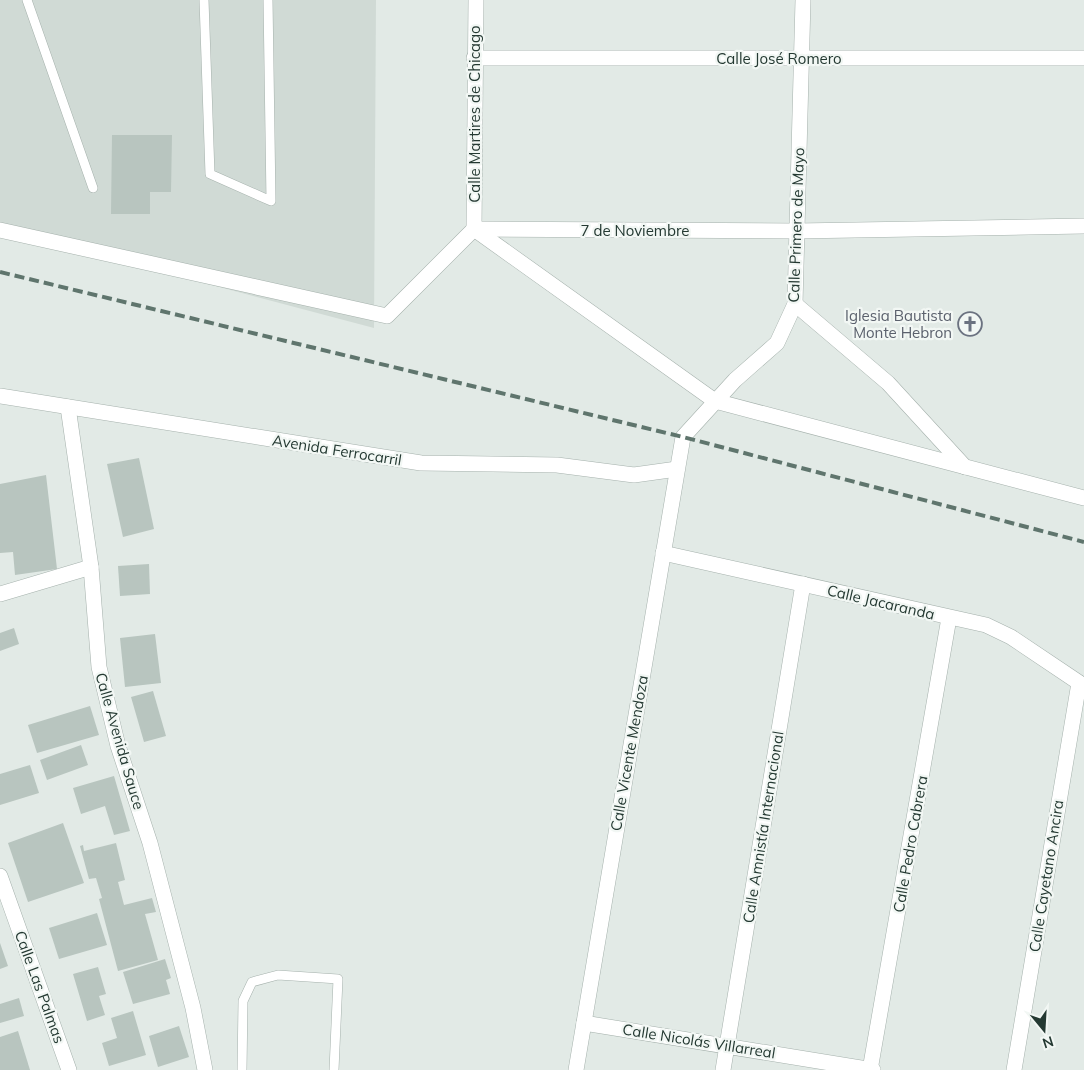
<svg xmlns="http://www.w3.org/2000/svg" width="1084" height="1070" font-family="Mulish,sans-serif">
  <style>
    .built { fill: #d0dad5 }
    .building { fill: #b8c5bf }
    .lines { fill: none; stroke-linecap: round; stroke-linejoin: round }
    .service-casing { stroke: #a5b1ac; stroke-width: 10 }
    .minor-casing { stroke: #a5b1ac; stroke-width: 16 }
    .service { stroke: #fff; stroke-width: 9 }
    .minor { stroke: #fff; stroke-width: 15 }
    .rail { stroke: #5f756d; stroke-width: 4; stroke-dasharray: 10 5; stroke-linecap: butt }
    .labels { text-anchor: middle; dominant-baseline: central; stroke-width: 4.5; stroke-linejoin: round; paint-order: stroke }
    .street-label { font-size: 15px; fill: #243932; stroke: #f2f7f4 }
    .worship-label { font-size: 15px; fill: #5b616d; stroke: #f2f7f4; text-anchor: end }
  </style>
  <rect width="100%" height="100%" fill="#e2eae6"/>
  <!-- built -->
  <polygon class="built" points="0,0 376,0 374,328 0,229"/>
  <!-- building -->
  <g class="building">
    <polygon points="112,135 172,135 171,192 150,192 150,214 111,214"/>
    <polygon points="139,458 154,529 123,537 107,464"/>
    <polygon points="46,475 57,569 15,575 13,552 0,553 0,484"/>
    <polygon points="149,564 150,594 120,596 118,566"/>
    <polygon points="14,628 19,644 0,651 0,633"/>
    <polygon points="155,634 161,683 125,687 120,638"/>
    <polygon points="153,691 166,736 144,742 131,697"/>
    <polygon points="90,706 99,735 37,753 28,725"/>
    <polygon points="81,745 88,765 47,780 40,760"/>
    <polygon points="30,765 39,793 0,805 0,774"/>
    <polygon points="114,776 130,831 114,835 105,806 81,814 73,788"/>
    <polygon points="63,823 84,883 28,902 8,843"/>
    <polygon points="116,843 125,880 118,882 124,905 152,898 156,912 145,914 158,960 118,971 99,899 102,898 96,878 89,879 80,846 83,845 84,851"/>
    <polygon points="97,913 107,945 59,959 49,928"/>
    <polygon points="0,943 8,966 0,969"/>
    <polygon points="165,959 171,978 166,980 170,994 133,1004 123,972"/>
    <polygon points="98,967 106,994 99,996 105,1015 87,1021 73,974"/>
    <polygon points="19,998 24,1016 0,1023 0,1004"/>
    <polygon points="133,1011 146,1055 109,1066 102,1043 117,1038 111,1018"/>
    <polygon points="179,1026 189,1057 158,1067 149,1036"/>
    <polygon points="18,1031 30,1070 0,1070 0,1037"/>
  </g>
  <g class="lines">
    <!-- service casing -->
    <g class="service-casing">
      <g id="service">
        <polyline points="27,0 93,188"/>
        <polyline points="204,0 210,174 271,201 268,0"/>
        <polyline points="242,1070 243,1001 252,982 278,975 338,979 334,1070"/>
      </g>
    </g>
    <!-- minor casing -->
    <g class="minor-casing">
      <g id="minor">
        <polyline points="474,58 1084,58"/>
        <polyline points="474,229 715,401 1084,498"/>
        <polyline points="474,229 797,231 1084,226"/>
        <polyline points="474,229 476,0"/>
        <polyline points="0,230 387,316 474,229"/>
        <polyline points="795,304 888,383 965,467"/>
        <polyline points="0,396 421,463 557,465 634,475 677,469"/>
        <polyline points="68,407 91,567 99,667 118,746 150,843 193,1008 205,1070"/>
        <polyline points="663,553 986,625 1011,637 1084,686"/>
        <polyline points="0,594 91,567"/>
        <polyline points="0,876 69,1070"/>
        <polyline points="584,1023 873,1070"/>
        <polyline points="576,1070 683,437 735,380 777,343 795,304 803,0"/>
        <polyline points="723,1070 803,584"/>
        <polyline points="870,1070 949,618"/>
        <polyline points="1014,1070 1079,683"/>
      </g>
    </g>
    <!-- service -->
    <use href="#service" class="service"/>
    <!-- minor -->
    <use href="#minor" class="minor"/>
    <!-- rail -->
    <polyline class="rail" points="0,272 683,437 1084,542"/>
  </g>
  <!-- icons -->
  <defs>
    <g id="church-ring" transform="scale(1.25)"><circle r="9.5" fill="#f2f7f4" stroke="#6b7280" stroke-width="1.5"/><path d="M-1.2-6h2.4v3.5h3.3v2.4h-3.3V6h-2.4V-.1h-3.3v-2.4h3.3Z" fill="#6b7280"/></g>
  </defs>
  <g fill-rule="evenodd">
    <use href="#church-ring" x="970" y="324"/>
  </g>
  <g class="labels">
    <!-- street labels -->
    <g class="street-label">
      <text x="779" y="58">Calle José Romero</text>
      <text transform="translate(474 114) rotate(-90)">Calle Martires de Chicago</text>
      <text transform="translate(796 225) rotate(-88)">Calle Primero de Mayo</text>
      <text x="635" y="230">7 de Noviembre</text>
      <text transform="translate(337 450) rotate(9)">Avenida Ferrocarril</text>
      <text transform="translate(881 602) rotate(13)">Calle Jacaranda</text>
      <text transform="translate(120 741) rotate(74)">Calle Avenida Sauce</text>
      <text transform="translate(629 753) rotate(-80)">Calle Vicente Mendoza</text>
      <text transform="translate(763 827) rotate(-81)">Calle Amnistía Internacional</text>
      <text transform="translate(910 844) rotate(-80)">Calle Pedro Cabrera</text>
      <text transform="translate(1046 876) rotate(-81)">Calle Cayetano Ancira</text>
      <text transform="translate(40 987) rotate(70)">Calle Las Palmas</text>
      <text transform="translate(699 1041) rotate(9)">Calle Nicolás Villarreal</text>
    </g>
    <!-- worship labels -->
    <g class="worship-label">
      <text x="952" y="315">Iglesia Bautista<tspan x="952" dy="17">Monte Hebron</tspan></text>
    </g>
  </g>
  <!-- north arrow -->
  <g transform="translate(1044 1030) rotate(162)" stroke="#f2f7f4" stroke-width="4" paint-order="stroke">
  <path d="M0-4L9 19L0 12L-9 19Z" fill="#243932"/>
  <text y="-8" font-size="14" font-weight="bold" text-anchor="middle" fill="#243932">N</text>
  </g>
</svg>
